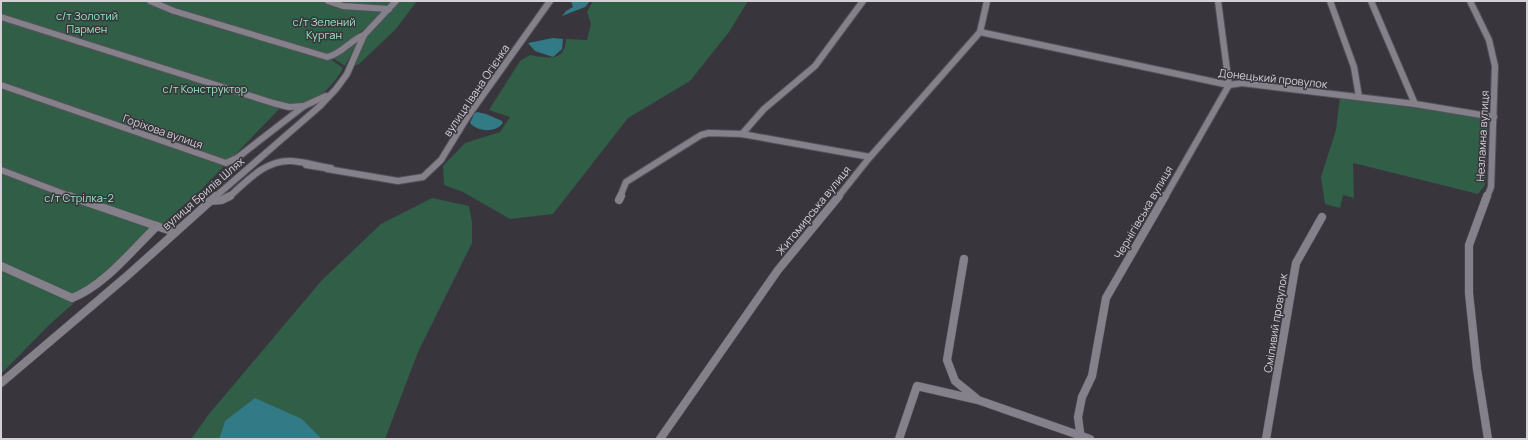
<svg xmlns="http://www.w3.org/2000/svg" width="1528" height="440" font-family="Manrope,sans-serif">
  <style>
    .green { fill: #305e47 }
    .water { fill: #327a86 }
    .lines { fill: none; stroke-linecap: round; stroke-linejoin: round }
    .minor-far1-casing { stroke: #565259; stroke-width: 8 }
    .minor-casing { stroke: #565259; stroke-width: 9 }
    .minor-far1 { stroke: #85818b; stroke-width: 6 }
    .minor { stroke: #85818b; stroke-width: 8 }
    .labels { text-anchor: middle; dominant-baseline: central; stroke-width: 3; stroke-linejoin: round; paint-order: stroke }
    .park-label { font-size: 11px; fill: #96e9bd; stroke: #39353d }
    .street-label { font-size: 11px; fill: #d3d1d6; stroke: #39353d }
  </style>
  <rect width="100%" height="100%" fill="#39353d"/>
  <!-- green -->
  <g class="green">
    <path d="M1 1H394L381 15 329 58 343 68C331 90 312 107 285 103L202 189 48 326 1 374Z"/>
    <polygon points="398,1 417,1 396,29 359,64 353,66 367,34"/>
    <path d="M593 1H748L729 32 690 81 628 118 553 214 510 219 463 192 444 185 443 166 465 143 500 132 510 117 489 110 520 61 530 55C547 58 565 63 566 39L587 40 591 24 587 12Z"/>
    <polygon points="358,41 345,66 333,58"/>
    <polygon points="1340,97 1489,119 1485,185 1478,194 1353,163 1354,198 1343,195 1340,208 1325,204 1321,177 1336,130"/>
    <polygon points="432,198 469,206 472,222 472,243 418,352 385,439 322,439 302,419 225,421 219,439 191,439 209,414 322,280 381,224"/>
  </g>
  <!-- water -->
  <g class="water">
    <polygon points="571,1 590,1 585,7 562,16 566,11 573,7"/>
    <polygon points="553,38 563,39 562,49 553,57 535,51 528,43"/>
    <path d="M477 112 486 114 502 121 503 123C495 133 478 132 470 123L474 114Z"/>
    <polygon points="255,398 302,419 322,439 219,439 225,421"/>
  </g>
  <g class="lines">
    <!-- minor-far1 casing -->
    <g class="minor-far1-casing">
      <g id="minor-far1">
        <path d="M150 1 174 11 327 57C342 54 350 40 364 35"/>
        <polyline points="328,1 343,6 389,9"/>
        <polyline points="1330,1 1354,67 1359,97"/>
        <polyline points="1371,1 1415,104"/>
        <polyline points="1470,1 1489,40 1495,66 1491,187 1487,197"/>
        <polyline points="1,17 273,103 289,107 304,106"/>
        <polyline points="980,32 1229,85 1242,83 1415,104 1494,117"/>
        <polyline points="1,85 226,163 237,158 304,106 326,96"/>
        <polyline points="742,134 764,109 815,66 863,1"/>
        <polyline points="306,165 331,169"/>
        <polyline points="327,169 398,181 423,177 441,160 468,116 550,1"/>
        <polyline points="1,170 72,197"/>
        <polyline points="215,197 320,106 336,89 347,74 364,35 396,1"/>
        <path d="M229 197C247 181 265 160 291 161 305 162 318 166 331 168"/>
        <polyline points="620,197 626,182 701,135 709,133 742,134 870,157"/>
        <polyline points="838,197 870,157 980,32 987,1"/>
        <polyline points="1165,197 1229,85 1218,1"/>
      </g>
    </g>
    <!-- minor casing -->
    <g class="minor-casing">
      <g id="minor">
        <polyline points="69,196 174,232"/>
        <polyline points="1487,196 1469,245 1469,293 1477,369 1488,439"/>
        <polyline points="619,200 621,196"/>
        <polyline points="210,201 222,200 230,196"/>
        <polyline points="964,259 947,360 955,381 976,398"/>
        <path d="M1 266 72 298C104 286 133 249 157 226"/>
        <polyline points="1,383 127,276 216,196"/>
        <polyline points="660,439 778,270 839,196"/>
        <polyline points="899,439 917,386 978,400 1090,439"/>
        <polyline points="1081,439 1078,417 1082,397 1092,376 1106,298 1165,196"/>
        <polyline points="1266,439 1296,263 1322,217"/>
      </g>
    </g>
    <!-- minor-far1 -->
    <use href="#minor-far1" class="minor-far1"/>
    <!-- minor -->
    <use href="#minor" class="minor"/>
  </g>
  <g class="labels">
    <!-- park labels -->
    <g class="park-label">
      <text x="87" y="15">с/т Золотий<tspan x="87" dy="13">Пармен</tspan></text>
      <text x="324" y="21">с/т Зелений<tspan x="324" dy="13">Курган</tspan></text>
      <text x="205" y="88">с/т Конструктор</text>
      <text x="79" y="197">с/т Стрілка-2</text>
    </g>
    <!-- street labels -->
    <g class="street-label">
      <text transform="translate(1273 78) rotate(6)">Донецький провулок</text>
      <text transform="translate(476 90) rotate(-56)">вулиця Івана Огієнка</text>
      <text transform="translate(163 131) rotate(19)">Горіхова вулиця</text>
      <text transform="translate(1482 136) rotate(-87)">Незламна вулиця</text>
      <text transform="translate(203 193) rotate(-41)">вулиця Брилів Шлях</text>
      <text transform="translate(813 210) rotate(-51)">Житомирська вулиця</text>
      <text transform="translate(1143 212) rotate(-60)">Чернігівська вулиця</text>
      <text transform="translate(1275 323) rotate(-81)">Сміливий провулок</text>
    </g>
  </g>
  <!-- border -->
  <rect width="1528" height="440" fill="none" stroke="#d3d1d6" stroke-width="4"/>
</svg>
